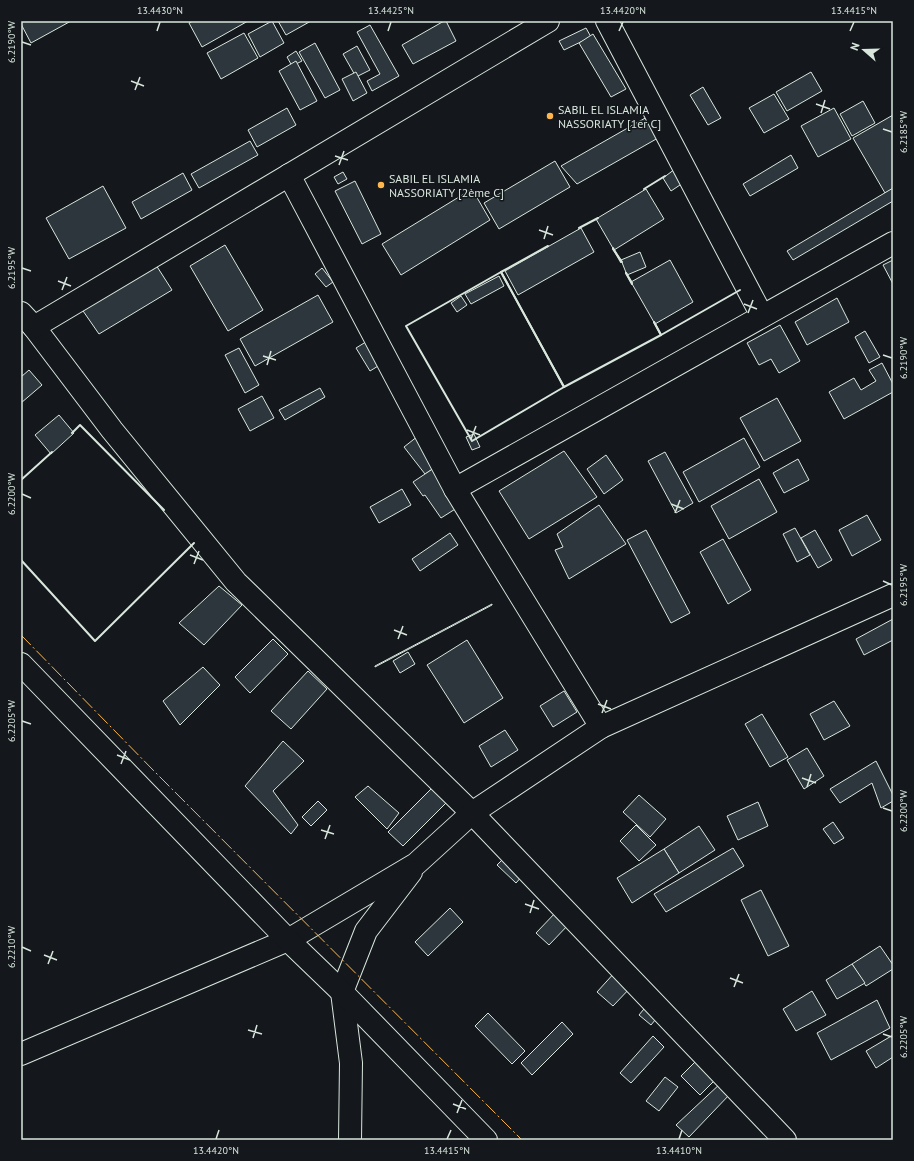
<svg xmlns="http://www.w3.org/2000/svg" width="914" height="1161" font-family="'PT Sans',sans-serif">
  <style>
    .building { fill: #2c363c; stroke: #d8e6dc }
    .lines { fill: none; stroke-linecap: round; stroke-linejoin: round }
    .minor-casing { stroke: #d8e6dc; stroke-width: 24 }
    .tertiary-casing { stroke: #d8e6dc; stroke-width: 24 }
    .minor { stroke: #14181c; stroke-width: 22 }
    .tertiary { stroke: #14181c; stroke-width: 22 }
    .wall { stroke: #d8e6dc; stroke-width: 2 }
    .power { stroke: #ffb74d; stroke-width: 1; stroke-dasharray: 14 3 2 3; stroke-linecap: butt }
    .ticks { fill: none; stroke: #d8e6dc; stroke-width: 1.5 }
    .poi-dot { fill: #ffb74d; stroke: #14181c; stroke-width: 1.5 }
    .labels { text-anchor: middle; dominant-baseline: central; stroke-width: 3; stroke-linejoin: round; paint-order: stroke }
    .poi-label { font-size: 12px; fill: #d8e6dc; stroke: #14181c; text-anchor: start }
    .neatline { fill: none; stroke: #d8e6dc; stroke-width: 1.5 }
    .ticks-label { font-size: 10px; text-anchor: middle; fill: #d8e6dc }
  </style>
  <rect width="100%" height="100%" fill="#14181c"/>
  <!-- building -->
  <g class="building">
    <polygon points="21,21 71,21 31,43 21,24"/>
    <polygon points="193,21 248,21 202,47 189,23"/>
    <polygon points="272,21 284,43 260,57 248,34"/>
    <polygon points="278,21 311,21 286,35"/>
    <polygon points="444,21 446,21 456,41 413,64 402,45"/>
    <polygon points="370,25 399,76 372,91 367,81 380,74 357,32"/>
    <polygon points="586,28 591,37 564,50 559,41"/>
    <polygon points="244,33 258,58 221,79 207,53"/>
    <polygon points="593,34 626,89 611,97 579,43"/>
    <polygon points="315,43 340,90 325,98 299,52"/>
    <polygon points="357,46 370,70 356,77 343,54"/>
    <polygon points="296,51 302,61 292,66 287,57"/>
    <polygon points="296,61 317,101 300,110 279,71"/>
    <polygon points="356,72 367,93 353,101 342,79"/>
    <polygon points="811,72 822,91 787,111 776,92"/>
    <polygon points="703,87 721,118 708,125 690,95"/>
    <polygon points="774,94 789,119 764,133 749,108"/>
    <polygon points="863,101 875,123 852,136 840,114"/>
    <polygon points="287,108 296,125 257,147 248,130"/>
    <polygon points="834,108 851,139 818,157 801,126"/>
    <polygon points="893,115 893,189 885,193 853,138"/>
    <polygon points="647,117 658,138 577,184 561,166"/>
    <polygon points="250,141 258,155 199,188 191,174"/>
    <polygon points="791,155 798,168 750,196 743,184"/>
    <polygon points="555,161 570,187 499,229 484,203"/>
    <polygon points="675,169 683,183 671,191 663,178"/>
    <polygon points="343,172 347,179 338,184 334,177"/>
    <polygon points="183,173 192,190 141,219 132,202"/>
    <polygon points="355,181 381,234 362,244 335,191"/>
    <polygon points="103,186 126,228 69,259 46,218"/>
    <polygon points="893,188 893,201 793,260 787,251"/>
    <polygon points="472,189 490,220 401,275 382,244"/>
    <polygon points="646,189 664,219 614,250 596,219"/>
    <polygon points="581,228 594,252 518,295 505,271"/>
    <polygon points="225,245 263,310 228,331 190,266"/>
    <polygon points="640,252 646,267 627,275 621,260"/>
    <polygon points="670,260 693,302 655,324 631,282"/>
    <polygon points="893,260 893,284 883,265"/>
    <polygon points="156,265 172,290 99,334 81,308"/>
    <polygon points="322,268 333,282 326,287 315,274"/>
    <polygon points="499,276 504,286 471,304 465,294"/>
    <polygon points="318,295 333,322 255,366 240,339"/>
    <polygon points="461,296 467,305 457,312 451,303"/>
    <polygon points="837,298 849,322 807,345 795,322"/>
    <polygon points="780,325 800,361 779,373 771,359 759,365 747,343"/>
    <polygon points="865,331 880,357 869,363 855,337"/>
    <polygon points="369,340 383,363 370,371 356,348"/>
    <polygon points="239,348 259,385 245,393 225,355"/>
    <polygon points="882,363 893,384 893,392 844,419 829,392 854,378 861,390 876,381 869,370"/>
    <polygon points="29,370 42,385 21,403 21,377"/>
    <polygon points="320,388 325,397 285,420 279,410"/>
    <polygon points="262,396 274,418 250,431 238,409"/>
    <polygon points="777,398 801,441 764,461 740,418"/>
    <polygon points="59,415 74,433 51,454 35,435"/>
    <polygon points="474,434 480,447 472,450 466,437"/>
    <polygon points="418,436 434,468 425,474 404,447"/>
    <polygon points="744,438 760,467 699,502 683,472"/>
    <polygon points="564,451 597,497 529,539 499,491"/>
    <polygon points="665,452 693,503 676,513 648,461"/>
    <polygon points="606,455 623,480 604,494 587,469"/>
    <polygon points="798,459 809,480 784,493 773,473"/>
    <polygon points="434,468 460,506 441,518 425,495 423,496 413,482"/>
    <polygon points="759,479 777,512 729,539 711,506"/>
    <polygon points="402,489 411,505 379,523 370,507"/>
    <polygon points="599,505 626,544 569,579 555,550 563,547 557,534"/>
    <polygon points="867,515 881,540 852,556 839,530"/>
    <polygon points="795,528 810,555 797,562 783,534"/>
    <polygon points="646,530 690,613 671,623 627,540"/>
    <polygon points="815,530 832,560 818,568 801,538"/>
    <polygon points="450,533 458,545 420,571 412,559"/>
    <polygon points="723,539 751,590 728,604 700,552"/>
    <polygon points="219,586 242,605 204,645 179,623"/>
    <polygon points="492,604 492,605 375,667 375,666"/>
    <polygon points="893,619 893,640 864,655 856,639"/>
    <polygon points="273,639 288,654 250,693 235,677"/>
    <polygon points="467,640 503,698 464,723 427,665"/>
    <polygon points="408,652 415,664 400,673 393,661"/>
    <polygon points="203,667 220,685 180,725 163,701"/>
    <polygon points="308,671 327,689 291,729 271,711"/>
    <polygon points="564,691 577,712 553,727 540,706"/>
    <polygon points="834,701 850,726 824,740 810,714"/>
    <polygon points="762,714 788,757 770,767 745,724"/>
    <polygon points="505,730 518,750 491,767 479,746"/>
    <polygon points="283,741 304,761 273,791 298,825 291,834 245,786"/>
    <polygon points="807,748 824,776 804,789 787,760"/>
    <polygon points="876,761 893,795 893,801 881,808 872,783 840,803 830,789"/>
    <polygon points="368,786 399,813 387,829 355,797"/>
    <polygon points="432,788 447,802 403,846 388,832"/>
    <polygon points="639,795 666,819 650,837 623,812"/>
    <polygon points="318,801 327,810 311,826 302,817"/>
    <polygon points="758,802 768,826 738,840 727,816"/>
    <polygon points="833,822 844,838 834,844 823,829"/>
    <polygon points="636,825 656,845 639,861 620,841"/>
    <polygon points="699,826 715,850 679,873 664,849"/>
    <polygon points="733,848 744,866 666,912 654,894"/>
    <polygon points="664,849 679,873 632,903 617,878"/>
    <polygon points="505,857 523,875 516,883 497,865"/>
    <polygon points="761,890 789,946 768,956 741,900"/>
    <polygon points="450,908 463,922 428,956 415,942"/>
    <polygon points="557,911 570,923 549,945 536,933"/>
    <polygon points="880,946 893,965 893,969 866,986 852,964"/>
    <polygon points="852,964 865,983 837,999 826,980"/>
    <polygon points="616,971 632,986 613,1006 597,992"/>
    <polygon points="812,991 826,1015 796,1031 783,1009"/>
    <polygon points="877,1000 890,1028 831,1060 817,1033"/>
    <polygon points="648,1004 660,1014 651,1025 639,1015"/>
    <polygon points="488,1013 525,1051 512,1064 475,1026"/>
    <polygon points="562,1022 573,1034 532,1075 521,1063"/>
    <polygon points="893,1035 893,1057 876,1068 866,1051"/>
    <polygon points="653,1036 664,1047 631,1083 620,1073"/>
    <polygon points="698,1059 717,1078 700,1095 681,1076"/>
    <polygon points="665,1077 678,1087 659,1111 646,1101"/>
    <polygon points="722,1082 731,1093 689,1137 676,1125"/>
  </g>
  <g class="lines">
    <!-- minor casing -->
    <g class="minor-casing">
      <g id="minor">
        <polyline points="607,21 762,316"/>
        <polyline points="289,175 455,489 601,727"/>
        <polyline points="21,313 34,327 112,430 236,582 472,813 785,1140"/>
        <polyline points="34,327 548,21"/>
        <polyline points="455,489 893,243"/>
        <polyline points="21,1054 288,940 416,864 472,813 601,727 893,595"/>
        <polyline points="350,1140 351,1063 342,992 366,931 411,872"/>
      </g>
    </g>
    <!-- tertiary casing -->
    <g class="tertiary-casing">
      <polyline id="tertiary" points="21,664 288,940 342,992 486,1140"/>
    </g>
    <!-- minor -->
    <use href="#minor" class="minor"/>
    <!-- tertiary -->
    <use href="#tertiary" class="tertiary"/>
    <!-- wall -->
    <g class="wall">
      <polyline points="644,189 665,176"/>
      <polyline points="579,228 598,218"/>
      <polyline points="548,246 501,272 564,387 661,335 654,322"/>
      <polyline points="613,248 621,262"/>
      <polyline points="613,249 622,262"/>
      <polygon points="501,272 564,387 472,441 406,326"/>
      <polyline points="626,273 632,283"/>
      <polyline points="626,273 632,284"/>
      <polyline points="654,322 661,335 740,290"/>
      <polyline points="72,433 80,425 164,510"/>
      <polyline points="21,480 52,452"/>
      <polyline points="21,560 95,641 194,543"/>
    </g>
    <!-- power -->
    <polyline class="power" points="21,635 155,772 522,1140"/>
  </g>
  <!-- ticks -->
  <path class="ticks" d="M157 31 160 22M388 31 391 22M619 31 623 22M850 31 854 22M22 42 31 45M131 81 144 86M135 90 140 77M816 104 830 109M821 113 825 100M883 129 892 132M335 156 348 160M339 165 344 151M539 230 553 235M544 239 548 226M22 268 31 271M58 281 71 286M62 290 67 277M744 304 757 309M748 313 753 300M883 355 892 358M263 356 276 360M267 365 271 351M467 430 480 435M471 439 476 426M22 494 31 498M671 504 684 509M675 513 680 500M190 555 203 560M194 564 199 551M883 581 892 585M394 630 407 635M398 639 403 626M598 704 611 709M602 713 607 700M22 721 31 724M117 755 130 760M121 764 126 751M802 778 816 783M807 787 811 774M883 808 892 811M321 830 334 834M325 839 330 825M525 904 539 909M530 913 534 900M22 947 31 951M44 955 57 960M48 964 53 951M730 978 743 983M734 987 739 974M248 1030 262 1034M883 1034 892 1037M253 1038 257 1025M453 1104 466 1109M457 1113 462 1100M216 1139 219 1130M447 1139 451 1130M679 1139 682 1130"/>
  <!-- markers -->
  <g class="poi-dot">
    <circle cx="550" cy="116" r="4"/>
    <circle cx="381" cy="185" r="4"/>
  </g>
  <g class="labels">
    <!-- poi labels -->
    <g class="poi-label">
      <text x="558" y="109">SABIL EL ISLAMIA<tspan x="558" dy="14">NASSORIATY [1er C]</tspan></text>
      <text x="389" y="178">SABIL EL ISLAMIA<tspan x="389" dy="14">NASSORIATY [2ème C]</tspan></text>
    </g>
  </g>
  <!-- border -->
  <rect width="914" height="1161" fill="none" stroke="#14181c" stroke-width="44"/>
  <!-- north arrow -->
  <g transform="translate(864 50) rotate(290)" stroke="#14181c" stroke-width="3" paint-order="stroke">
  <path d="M0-3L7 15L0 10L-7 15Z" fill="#d8e6dc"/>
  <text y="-6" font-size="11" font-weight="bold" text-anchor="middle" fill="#d8e6dc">N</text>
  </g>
  <rect x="22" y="22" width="870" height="1117" class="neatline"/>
  <g class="ticks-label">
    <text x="160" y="14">13.4430°N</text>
    <text x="391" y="14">13.4425°N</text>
    <text x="623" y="14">13.4420°N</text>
    <text x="854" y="14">13.4415°N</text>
    <text transform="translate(11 42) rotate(-90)" y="4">6.2190°W</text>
    <text transform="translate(903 132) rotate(-90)" y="4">6.2185°W</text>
    <text transform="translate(11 268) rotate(-90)" y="4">6.2195°W</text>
    <text transform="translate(903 358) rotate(-90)" y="4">6.2190°W</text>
    <text transform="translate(11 494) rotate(-90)" y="4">6.2200°W</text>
    <text transform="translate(903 585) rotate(-90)" y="4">6.2195°W</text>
    <text transform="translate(11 721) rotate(-90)" y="4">6.2205°W</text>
    <text transform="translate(903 811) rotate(-90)" y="4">6.2200°W</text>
    <text transform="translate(11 947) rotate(-90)" y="4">6.2210°W</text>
    <text transform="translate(903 1037) rotate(-90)" y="4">6.2205°W</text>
    <text x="216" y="1154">13.4420°N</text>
    <text x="447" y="1154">13.4415°N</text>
    <text x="679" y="1154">13.4410°N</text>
  </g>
</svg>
